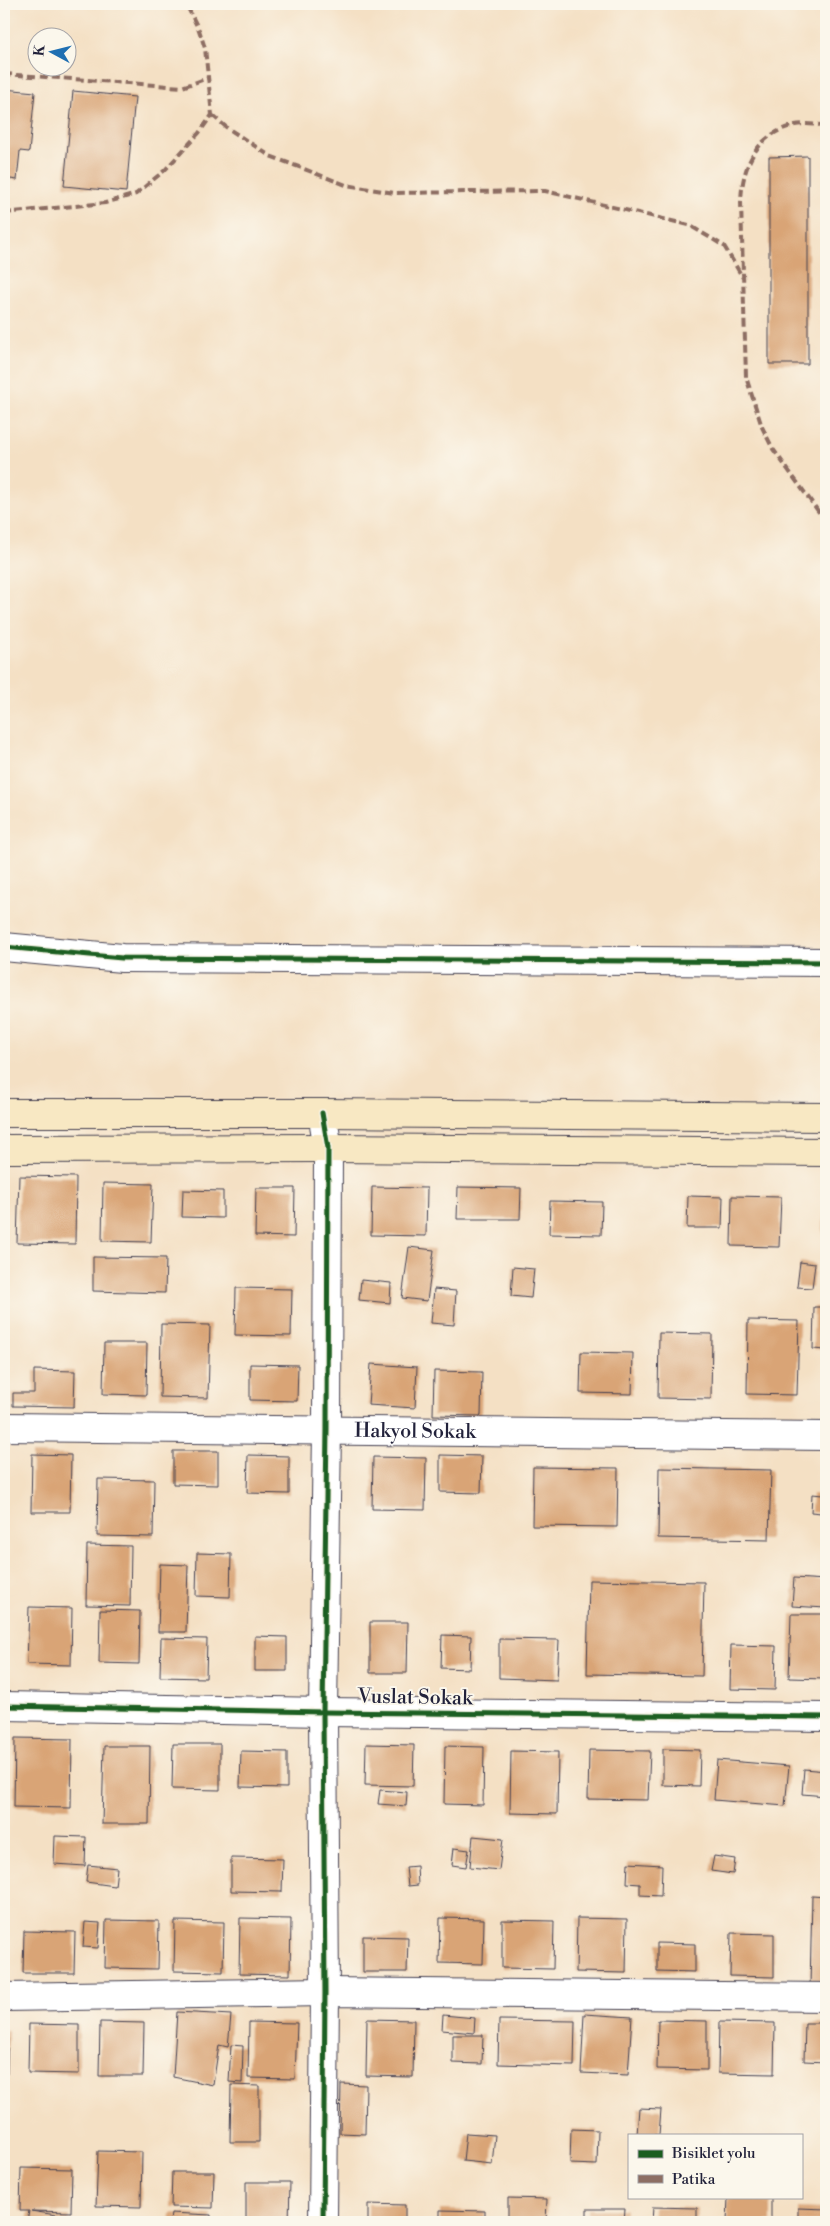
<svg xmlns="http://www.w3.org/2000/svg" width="830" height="2226" font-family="'Libre Bodoni',serif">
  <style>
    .building { fill: #d9a476 }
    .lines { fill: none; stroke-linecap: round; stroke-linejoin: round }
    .street-casing { stroke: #423e50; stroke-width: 30 }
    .secondary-casing { stroke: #423e50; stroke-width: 30 }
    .street { stroke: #fff; stroke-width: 28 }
    .secondary { stroke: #f8e8c3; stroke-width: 28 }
    .quiet { stroke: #8d6e63; stroke-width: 4; stroke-dasharray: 8 4; stroke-linecap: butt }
    .cycleway-casing { stroke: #fbf7ec; stroke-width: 8 }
    .cycleway { stroke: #1b5e20; stroke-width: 5 }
    .labels { text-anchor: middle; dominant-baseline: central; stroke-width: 4; stroke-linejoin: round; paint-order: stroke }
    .street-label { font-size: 20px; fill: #22223b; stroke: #fbf7ec }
  </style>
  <rect width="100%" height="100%" fill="#fbf7ec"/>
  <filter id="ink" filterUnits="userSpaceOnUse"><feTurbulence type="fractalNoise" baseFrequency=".02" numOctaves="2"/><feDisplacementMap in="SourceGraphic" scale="10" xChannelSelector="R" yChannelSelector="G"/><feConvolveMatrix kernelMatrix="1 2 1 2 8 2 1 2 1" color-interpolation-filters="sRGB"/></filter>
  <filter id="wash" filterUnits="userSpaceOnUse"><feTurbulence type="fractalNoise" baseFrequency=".0096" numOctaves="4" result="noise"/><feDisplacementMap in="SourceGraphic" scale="20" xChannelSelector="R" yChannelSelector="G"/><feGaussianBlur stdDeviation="1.12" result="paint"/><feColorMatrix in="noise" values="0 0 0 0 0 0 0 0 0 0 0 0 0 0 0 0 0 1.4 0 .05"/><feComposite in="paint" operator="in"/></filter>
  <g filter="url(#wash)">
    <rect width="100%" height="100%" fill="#f4e0c4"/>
    <g id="blocks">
      <!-- building -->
      <g class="building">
        <polygon points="4,89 35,92 29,152 20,151 17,180 4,178"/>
        <polygon points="73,91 135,97 126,192 64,186"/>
        <polygon points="808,156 808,364 769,364 769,157"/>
        <polygon points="19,1176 76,1177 75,1244 17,1243"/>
        <polygon points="103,1183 153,1184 151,1242 102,1241"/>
        <polygon points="372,1187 427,1188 426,1236 371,1235"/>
        <polygon points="458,1187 521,1188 520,1219 457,1219"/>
        <polygon points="256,1188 295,1188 294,1237 255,1236"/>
        <polygon points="183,1190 223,1191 223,1218 182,1217"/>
        <polygon points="688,1196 723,1197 722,1228 687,1228"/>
        <polygon points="732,1196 781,1197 779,1247 731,1246"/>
        <polygon points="824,1199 826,1199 826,1235 823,1235"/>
        <polygon points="550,1201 602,1202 601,1235 549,1234"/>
        <polygon points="409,1247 434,1250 427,1301 402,1298"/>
        <polygon points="93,1257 166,1258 165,1293 93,1291"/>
        <polygon points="800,1262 815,1264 812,1288 797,1287"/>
        <polygon points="513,1267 534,1269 531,1298 511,1296"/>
        <polygon points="361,1280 391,1283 390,1303 359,1300"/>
        <polygon points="236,1288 292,1289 291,1336 235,1335"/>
        <polygon points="434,1289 456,1291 454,1325 431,1323"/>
        <polygon points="814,1307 826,1307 826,1350 813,1349"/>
        <polygon points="748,1320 799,1321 797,1395 747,1394"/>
        <polygon points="161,1324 210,1325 208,1398 160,1397"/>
        <polygon points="659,1333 712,1334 711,1399 658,1398"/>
        <polygon points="104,1343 147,1343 146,1395 103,1394"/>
        <polygon points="581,1352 633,1353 632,1394 580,1393"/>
        <polygon points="250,1364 298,1365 297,1401 250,1400"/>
        <polygon points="371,1364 417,1367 415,1408 368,1405"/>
        <polygon points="34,1370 75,1371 74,1407 13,1406 13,1393 34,1393"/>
        <polygon points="434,1371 482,1372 481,1416 433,1415"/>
        <polygon points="173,1451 218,1451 218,1485 173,1484"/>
        <polygon points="32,1454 71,1455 70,1512 31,1512"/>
        <polygon points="248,1455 289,1456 289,1494 247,1493"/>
        <polygon points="440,1455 482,1456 481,1493 440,1492"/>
        <polygon points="373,1457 426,1458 425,1510 372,1509"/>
        <polygon points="533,1467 618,1468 617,1527 532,1526"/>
        <polygon points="659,1468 771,1470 769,1540 658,1538"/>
        <polygon points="98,1479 154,1480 153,1537 97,1536"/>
        <polygon points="812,1494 823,1495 821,1513 811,1512"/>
        <polygon points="87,1545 131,1546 130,1606 86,1605"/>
        <polygon points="197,1553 231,1554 230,1597 196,1596"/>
        <polygon points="160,1564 188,1565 186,1632 158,1632"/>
        <polygon points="794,1578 826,1580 826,1608 792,1606"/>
        <polygon points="589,1580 704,1582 702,1676 587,1674"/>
        <polygon points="29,1607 72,1608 71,1665 27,1664"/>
        <polygon points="100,1610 140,1611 139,1664 99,1663"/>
        <polygon points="791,1614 826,1614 826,1679 789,1678"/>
        <polygon points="370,1622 408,1622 407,1673 370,1673"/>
        <polygon points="442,1635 471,1636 470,1669 441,1668"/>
        <polygon points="255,1636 287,1637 287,1671 255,1671"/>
        <polygon points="161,1638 207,1639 206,1678 160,1677"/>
        <polygon points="499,1639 559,1640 557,1680 499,1678"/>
        <polygon points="731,1645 776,1646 775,1690 730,1689"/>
        <polygon points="15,1738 72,1739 71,1808 14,1807"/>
        <polygon points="173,1744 220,1744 220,1790 172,1789"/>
        <polygon points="366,1744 414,1745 413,1786 365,1785"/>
        <polygon points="104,1746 150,1746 149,1824 102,1824"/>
        <polygon points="445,1746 484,1747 483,1805 444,1804"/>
        <polygon points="663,1749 700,1750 699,1786 663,1785"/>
        <polygon points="589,1750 650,1751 648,1800 588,1799"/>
        <polygon points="241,1751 287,1752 287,1788 240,1787"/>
        <polygon points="511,1751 558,1752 557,1814 510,1813"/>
        <polygon points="717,1760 789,1766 785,1806 714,1800"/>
        <polygon points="804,1769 826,1771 826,1796 802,1794"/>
        <polygon points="380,1790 407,1792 406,1806 378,1804"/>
        <polygon points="55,1836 86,1837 85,1866 54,1864"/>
        <polygon points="473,1836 503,1839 499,1870 470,1867"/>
        <polygon points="454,1848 469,1850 466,1867 452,1865"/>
        <polygon points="714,1856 735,1859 733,1874 711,1871"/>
        <polygon points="231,1858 283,1859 282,1892 231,1891"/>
        <polygon points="628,1863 662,1865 661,1896 640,1895 640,1884 627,1883"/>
        <polygon points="88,1865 117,1868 115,1886 86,1882"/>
        <polygon points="417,1866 418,1885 408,1886 406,1867"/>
        <polygon points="812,1896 826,1897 826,1987 810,1987"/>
        <polygon points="240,1918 291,1919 290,1975 239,1974"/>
        <polygon points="440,1918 484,1919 483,1964 439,1963"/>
        <polygon points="577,1918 627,1919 626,1973 576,1972"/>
        <polygon points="106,1920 159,1921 158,1969 105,1968"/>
        <polygon points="502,1920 554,1921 553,1969 502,1968"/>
        <polygon points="175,1921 224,1922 223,1972 174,1971"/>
        <polygon points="85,1922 100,1923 98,1948 83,1947"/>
        <polygon points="24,1931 75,1932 74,1973 23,1973"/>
        <polygon points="731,1933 774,1934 774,1977 730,1976"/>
        <polygon points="363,1936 408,1937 407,1972 363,1972"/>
        <polygon points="657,1943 695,1944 695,1972 657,1971"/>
        <polygon points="177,2012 231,2015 228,2047 219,2045 213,2085 173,2077"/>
        <polygon points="584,2014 632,2017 628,2075 581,2073"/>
        <polygon points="443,2015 475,2018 474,2033 442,2030"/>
        <polygon points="367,2019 414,2020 413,2077 366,2076"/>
        <polygon points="499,2020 575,2021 574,2066 498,2064"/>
        <polygon points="658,2020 707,2021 707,2070 657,2069"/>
        <polygon points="100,2022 144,2023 143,2076 99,2076"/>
        <polygon points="249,2022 297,2023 295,2079 248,2078"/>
        <polygon points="719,2022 775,2023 774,2074 718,2073"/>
        <polygon points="805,2023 826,2023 826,2062 804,2061"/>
        <polygon points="29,2024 79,2025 79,2074 28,2073"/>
        <polygon points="4,2030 8,2030 7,2074 4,2074"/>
        <polygon points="453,2035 483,2035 482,2064 453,2063"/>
        <polygon points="231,2045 243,2046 242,2083 229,2082"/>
        <polygon points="341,2084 366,2085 365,2134 340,2133"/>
        <polygon points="231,2085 259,2086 259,2142 230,2142"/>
        <polygon points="639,2108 661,2109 659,2135 637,2135"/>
        <polygon points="571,2129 598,2130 597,2165 570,2164"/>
        <polygon points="466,2133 495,2135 492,2164 463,2161"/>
        <polygon points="98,2151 142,2152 141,2207 96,2206"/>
        <polygon points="21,2168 72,2169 71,2212 31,2211 69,2217 68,2222 27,2222 29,2211 20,2211"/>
        <polygon points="172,2172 214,2172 213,2208 171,2207"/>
        <polygon points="246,2182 290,2182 289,2222 246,2222"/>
        <polygon points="728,2197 771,2197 771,2222 727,2222"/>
        <polygon points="508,2198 547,2199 546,2222 508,2222"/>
        <polygon points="368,2204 405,2205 405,2222 368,2222"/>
        <polygon points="653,2207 697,2208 697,2222 652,2222"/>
        <polygon points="798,2208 826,2209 826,2222 798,2222"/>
        <polygon points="587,2209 625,2209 624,2222 587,2222"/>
        <polygon points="440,2210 485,2211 485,2222 440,2222"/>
        <polygon points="171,2213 211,2215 211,2222 170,2222"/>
      </g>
    </g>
  </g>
  <g filter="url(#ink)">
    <use href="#blocks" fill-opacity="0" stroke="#423e50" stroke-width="1"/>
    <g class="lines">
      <!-- street casing -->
      <g class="street-casing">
        <g id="street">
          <polyline points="4,947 122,958 826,962"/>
          <polyline points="322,1113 328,1148 327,1429 323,1712 325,1992 323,2222"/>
          <path id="s1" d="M4 1427 826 1436"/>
          <polyline points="4,1706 323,1712 826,1717"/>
          <polyline points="4,1997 325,1992 826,1997"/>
        </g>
      </g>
      <!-- secondary casing -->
      <g class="secondary-casing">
        <g id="secondary">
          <polyline points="4,1113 322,1113 826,1117"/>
          <polyline points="4,1149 328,1148 826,1152"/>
        </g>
      </g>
      <!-- street -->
      <use href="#street" class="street"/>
      <!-- secondary -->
      <use href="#secondary" class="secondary"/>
      <!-- quiet -->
      <g class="quiet">
        <polyline points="4,74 182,87 208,78"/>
        <polyline points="212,115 226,127 270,156 346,185 394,193 545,191 689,225 724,246 743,278"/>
        <path d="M826 125C817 125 804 123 795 125 757 134 742 165 741 202L746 377 762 427 773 449 826 522"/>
        <polyline points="4,213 105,203 136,194 165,170 199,133 212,115 205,48 199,30 186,4"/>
      </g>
      <!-- cycleway casing -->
      <g class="cycleway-casing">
        <g id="cycleway">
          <polyline points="4,947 122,958 826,962"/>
          <polyline points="322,1113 328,1148 327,1429 323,1712 325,1992 323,2222"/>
          <polyline points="4,1706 323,1712 826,1717"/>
        </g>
      </g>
      <!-- cycleway -->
      <use href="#cycleway" class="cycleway"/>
    </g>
  </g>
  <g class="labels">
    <!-- street labels -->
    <g class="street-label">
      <text stroke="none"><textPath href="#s1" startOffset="411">Hakyol Sokak</textPath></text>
      <text transform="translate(415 1698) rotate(1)">Vuslat Sokak</text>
    </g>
  </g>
  <!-- margin -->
  <rect width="830" height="2226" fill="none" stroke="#fbf7ec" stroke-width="20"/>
  <!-- legend -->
  <rect x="628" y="2134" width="175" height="65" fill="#fbf7ec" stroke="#a4a2a5"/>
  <rect x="638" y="2150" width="25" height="8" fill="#1b5e20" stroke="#a4a2a5"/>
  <text x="672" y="2158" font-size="15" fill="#22223b">Bisiklet yolu</text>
  <rect x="638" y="2175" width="25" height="8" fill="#8d6e63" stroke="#a4a2a5"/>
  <text x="672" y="2184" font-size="15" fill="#22223b">Patika</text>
  <!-- north arrow -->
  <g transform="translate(52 52) rotate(277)"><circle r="24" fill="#fbf7ec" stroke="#a4a2a5"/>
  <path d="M0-4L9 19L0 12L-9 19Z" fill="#1f6fb2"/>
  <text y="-8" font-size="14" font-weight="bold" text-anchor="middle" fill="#22223b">K</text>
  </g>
</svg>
